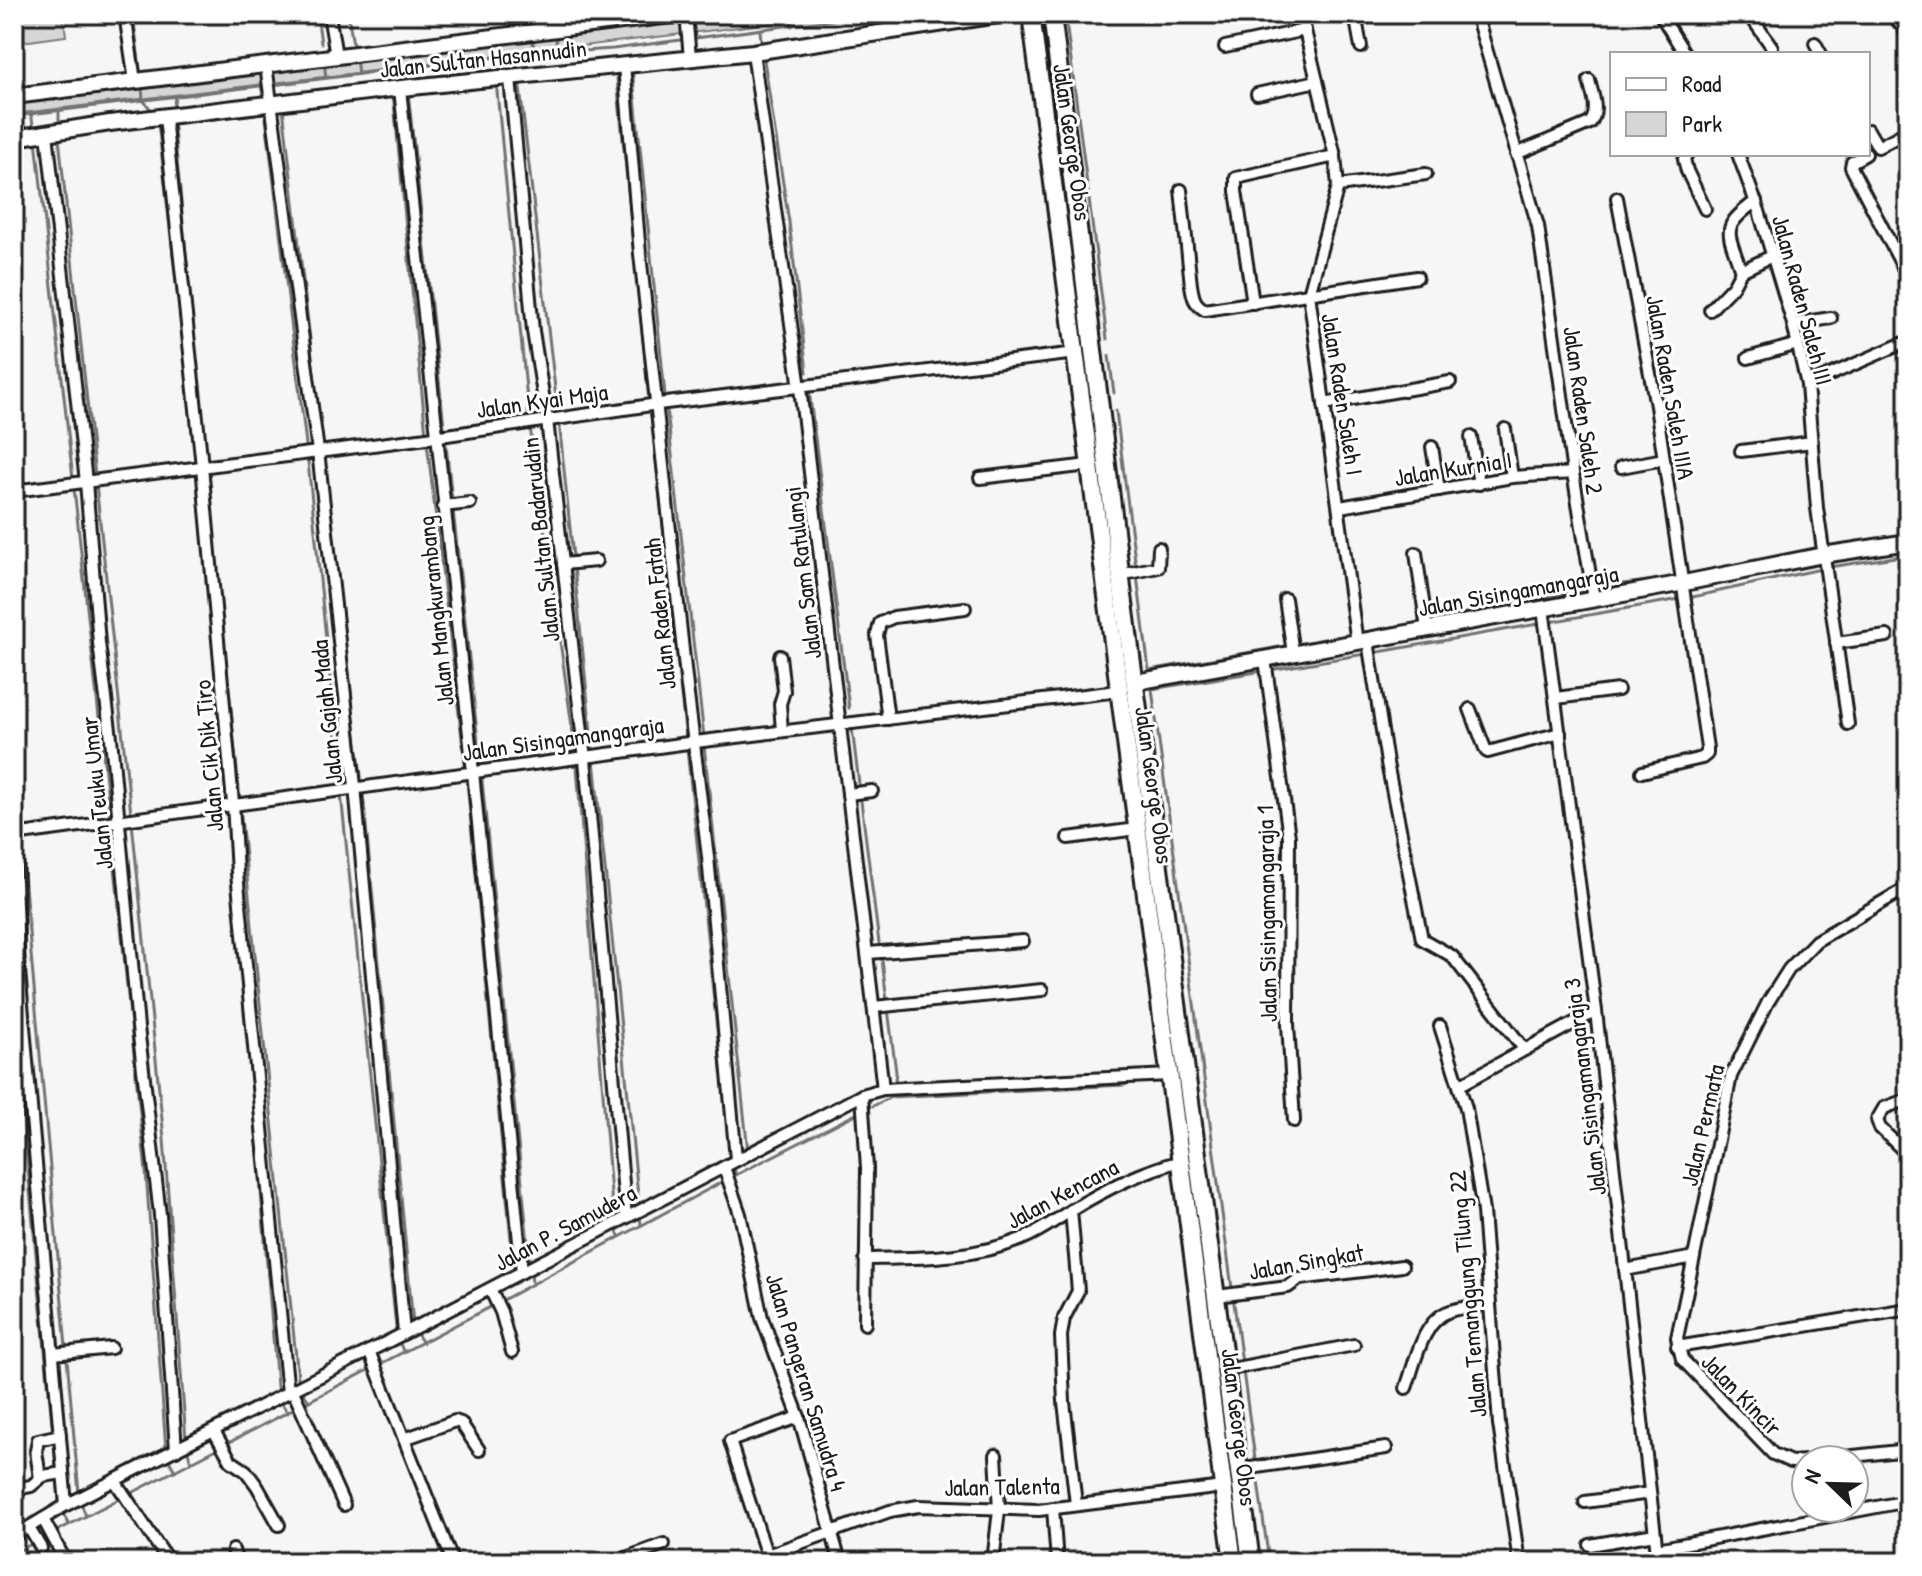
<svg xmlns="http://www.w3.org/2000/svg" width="1922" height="1576" font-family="'Patrick Hand',sans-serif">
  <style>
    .green { fill: #d6d6d6; stroke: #797979; stroke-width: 2 }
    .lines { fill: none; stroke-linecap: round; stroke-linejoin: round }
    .stream { stroke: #727272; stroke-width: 3 }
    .minor-casing { stroke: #1c1c1c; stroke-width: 16 }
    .tertiary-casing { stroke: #1c1c1c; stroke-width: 20 }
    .primary-casing { stroke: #1c1c1c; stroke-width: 22 }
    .minor { stroke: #fff; stroke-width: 10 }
    .tertiary { stroke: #fff; stroke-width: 14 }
    .primary { stroke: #fff; stroke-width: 16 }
    .labels { text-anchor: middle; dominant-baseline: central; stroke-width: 6; stroke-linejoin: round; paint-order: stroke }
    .street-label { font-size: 24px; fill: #1c1c1c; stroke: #fff }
  </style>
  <rect width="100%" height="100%" fill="#f6f6f6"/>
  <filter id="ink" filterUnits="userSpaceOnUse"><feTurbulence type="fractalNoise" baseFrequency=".0125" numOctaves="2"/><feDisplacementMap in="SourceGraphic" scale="16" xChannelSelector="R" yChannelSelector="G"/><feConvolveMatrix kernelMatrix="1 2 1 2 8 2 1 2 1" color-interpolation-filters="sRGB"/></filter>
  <g filter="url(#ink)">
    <!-- green -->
    <g class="green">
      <polygon points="14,14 63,14 66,36 14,43"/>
      <polygon points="698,14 849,14 14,114 14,98"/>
    </g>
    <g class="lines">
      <!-- stream -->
      <g class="stream">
        <polyline points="133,14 140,69"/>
        <polyline points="317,14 321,43"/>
        <polyline points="348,14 354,51"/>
        <polyline points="528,14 530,26"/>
        <polyline points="552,14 554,26"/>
        <polyline points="790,14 792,26"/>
        <polyline points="1042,14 1105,515"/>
        <polyline points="1065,14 1107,339"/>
        <polyline points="760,30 761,41"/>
        <polyline points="555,33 558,53"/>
        <polyline points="532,37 535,54"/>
        <polyline points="517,56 518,72"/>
        <polyline points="356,58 358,74"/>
        <polyline points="764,60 789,222 807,372"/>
        <polyline points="324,62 326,78"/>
        <polyline points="632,68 665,395"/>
        <polyline points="404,69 406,81"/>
        <polyline points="616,69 649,400"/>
        <polyline points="496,74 497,57"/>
        <polyline points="519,80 558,414"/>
        <polyline points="496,81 529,420"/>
        <polyline points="272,85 497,57 613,49 875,14"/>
        <polyline points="261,86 264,98"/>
        <polyline points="142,87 143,100 153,112"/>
        <polyline points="393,92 426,435"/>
        <polyline points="408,92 480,760 532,1284"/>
        <polyline points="283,108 361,777"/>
        <polyline points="265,110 307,452 341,786"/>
        <polyline points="173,111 175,97"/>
        <polyline points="31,114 34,128"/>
        <polyline points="14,116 260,86"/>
        <polyline points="173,119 203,430"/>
        <polyline points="158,122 195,448"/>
        <polyline points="59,126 59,110"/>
        <polyline points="59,138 95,476"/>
        <polyline points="36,140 110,818 146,1172 166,1450"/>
        <polyline points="1109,356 1114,393"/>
        <polyline points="809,390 849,708"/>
        <polyline points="667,411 704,737"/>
        <polyline points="1116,411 1149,670 1426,621 1589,588"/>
        <polyline points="651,414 731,1159"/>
        <polyline points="559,421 593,752"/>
        <polyline points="530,427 576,755 613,1219"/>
        <polyline points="427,442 465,764"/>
        <polyline points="96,484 131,814"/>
        <polyline points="211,513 240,800"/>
        <polyline points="1829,567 1908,555"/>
        <polyline points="1597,587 1673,578"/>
        <polyline points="1688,598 1821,569"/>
        <polyline points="1373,653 1680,599"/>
        <polyline points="1270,670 1365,654"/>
        <polyline points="852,728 859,784"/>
        <polyline points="704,745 748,1151"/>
        <polyline points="594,760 641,1225"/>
        <polyline points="14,763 79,1493"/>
        <polyline points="467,781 514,1271"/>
        <polyline points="341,794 397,1337 404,1353"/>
        <polyline points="363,794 413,1324"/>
        <polyline points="861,801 879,943"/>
        <polyline points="240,808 299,1387 309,1401"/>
        <polyline points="1144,816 1206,1292"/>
        <polyline points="132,822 164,1139 186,1440"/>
        <polyline points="882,960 887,1001"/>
        <polyline points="888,1009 896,1072 895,1080"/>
        <polyline points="14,1021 60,1509 69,1524"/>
        <polyline points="249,1045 278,1398 288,1413"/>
        <polyline points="873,1106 891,1097 1125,1085"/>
        <polyline points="733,1166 736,1175 856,1114"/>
        <polyline points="615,1227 619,1236"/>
        <polyline points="501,1301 720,1183"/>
        <polyline points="415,1331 423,1343"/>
        <polyline points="1242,1363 1152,689 1263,671"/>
        <polyline points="1243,1371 1269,1562"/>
        <polyline points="187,1447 191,1463"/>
        <polyline points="167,1457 175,1471"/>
        <polyline points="128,1495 494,1305"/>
        <polyline points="80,1501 86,1516"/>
        <polyline points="14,1553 121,1498"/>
      </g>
      <!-- minor casing -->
      <g class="minor-casing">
        <g id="minor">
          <polyline points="125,14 135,81"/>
          <polyline points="329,14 336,56"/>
          <polyline points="537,14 540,30"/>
          <polyline points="686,14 690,58"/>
          <polyline points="1301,14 1335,156 1338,186 1309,294 1357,643"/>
          <polyline points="1355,14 1361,47"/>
          <polyline points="1476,14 1538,226 1573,473 1594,599"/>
          <polyline points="1660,14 1685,54"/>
          <polyline points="1749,14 1772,47"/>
          <polyline points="1892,14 1908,34"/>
          <polyline points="1815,43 1821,54"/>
          <polyline points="1225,47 1305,30"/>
          <polyline points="753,52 800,388 883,1089"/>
          <polyline points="266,65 318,451 355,786 404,1333"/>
          <polyline points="624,65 640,254 687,687 708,857 736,1159"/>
          <polyline points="510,78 533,331 547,420 585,759 626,1217"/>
          <polyline points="400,89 473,772 522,1272"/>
          <polyline points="1257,94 1317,81"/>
          <polyline points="165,117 202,466 233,803 237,873 288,1393"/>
          <polyline points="1868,130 1878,147 1908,131"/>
          <polyline points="47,133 86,482 99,643 111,738 138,1027 160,1215 176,1450"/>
          <path d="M1516 154 1590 123C1600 110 1592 94 1589 80"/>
          <polyline points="1687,154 1684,159 1687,171 1705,209"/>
          <polyline points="1738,154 1759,211 1793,324 1807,385 1817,508 1848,724"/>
          <polyline points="1866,154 1852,162 1851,167 1908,277"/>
          <polyline points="1338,186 1426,174"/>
          <path d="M1181 190 1191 285C1193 297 1194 304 1205 310L1417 277"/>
          <polyline points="1617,198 1656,406 1707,748 1707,754 1702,758 1642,772"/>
          <path d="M1756 201C1719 229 1728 230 1741 271L1772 256"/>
          <polyline points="1253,303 1236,191 1236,178 1335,156"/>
          <polyline points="1710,310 1733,286 1741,271"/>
          <polyline points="1793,324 1831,318"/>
          <polyline points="1748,358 1798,344"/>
          <polyline points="1807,385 1908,341"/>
          <polyline points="1324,404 1450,382"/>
          <polyline points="1505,429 1512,477"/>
          <polyline points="1471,437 1479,484"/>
          <polyline points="1432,447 1439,490"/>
          <polyline points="1741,451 1812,442"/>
          <polyline points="1621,467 1664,459"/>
          <polyline points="1908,473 1908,472"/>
          <polyline points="980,478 1089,465"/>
          <polyline points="14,491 427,438 658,404 1076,353"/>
          <polyline points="443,506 470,503"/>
          <polyline points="1340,507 1512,477 1573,473"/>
          <polyline points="1416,553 1427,629"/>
          <polyline points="563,564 596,561"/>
          <polyline points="1120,575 1158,567 1159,548"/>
          <polyline points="1285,599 1293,653"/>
          <polyline points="1543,608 1596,1011 1658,1562"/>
          <polyline points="1368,641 1387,763 1422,939 1452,956 1524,1049"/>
          <polyline points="1836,643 1887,636"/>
          <polyline points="780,656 784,691 780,704 782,731"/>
          <polyline points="1265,659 1289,837 1288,1024 1294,1121"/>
          <polyline points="1556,698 1618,690"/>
          <polyline points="1470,709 1486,751 1488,752 1560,733"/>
          <polyline points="888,719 877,635 880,623 894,617 965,608"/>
          <polyline points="848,794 872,791"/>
          <polyline points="14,835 695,742 1118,691"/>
          <polyline points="1068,838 1137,829"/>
          <polyline points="14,860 19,970 66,1505"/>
          <polyline points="868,953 1023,941"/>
          <polyline points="874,1007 1042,990"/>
          <polyline points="1440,1026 1466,1108 1483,1211 1499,1424 1519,1562"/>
          <polyline points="1460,1085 1596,1011"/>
          <polyline points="862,1095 867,1168 865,1324"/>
          <polyline points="1908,1099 1884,1108 1877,1120 1880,1128 1908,1155"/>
          <polyline points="724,1167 740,1214 762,1318 799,1417 840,1562"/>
          <polyline points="1071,1210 1078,1291 1064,1318 1061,1336 1064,1402 1076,1504"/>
          <polyline points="1694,1257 1731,1076 1768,1002 1789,969 1816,941 1908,887"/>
          <path d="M865 1259C919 1258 972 1259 1022 1239 1040 1232 1054 1221 1070 1211 1104 1190 1142 1171 1181 1161"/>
          <polyline points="1625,1270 1694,1257 1677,1338 1682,1359 1773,1454 1791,1462 1806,1461"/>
          <polyline points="490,1289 501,1312 512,1352"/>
          <polyline points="1217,1296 1288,1287 1299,1279 1402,1266"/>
          <polyline points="1677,1347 1908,1309"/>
          <polyline points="369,1351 453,1562"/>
          <polyline points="53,1354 111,1348"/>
          <polyline points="1226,1370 1354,1345"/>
          <path d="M1406 1388C1415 1364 1422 1320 1450 1311 1462 1307 1476 1306 1488 1305"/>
          <polyline points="293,1391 344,1505"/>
          <polyline points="799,1417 730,1441 765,1550 770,1554 890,1511 918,1506 1039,1510 1223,1487"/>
          <polyline points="214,1431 231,1461 246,1471 257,1486 279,1525"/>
          <polyline points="404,1439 455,1421 461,1423 479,1450"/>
          <polyline points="1817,1460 1908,1450"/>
          <polyline points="1237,1470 1386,1448"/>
          <polyline points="40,1478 36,1451 38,1440 60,1435"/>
          <polyline points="115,1481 169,1562"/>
          <polyline points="14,1489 31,1486 43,1476 63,1473"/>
          <polyline points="1585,1502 1650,1493"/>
          <polyline points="1053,1508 1057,1562"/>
          <polyline points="43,1519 66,1562"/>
          <polyline points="29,1528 41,1548"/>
          <polyline points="14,1536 66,1505 397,1337 862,1095 883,1089 1169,1075"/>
          <polyline points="1590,1545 1655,1534"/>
          <polyline points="1657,1549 1908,1501"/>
          <polyline points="233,1550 237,1562"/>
          <polyline points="615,1562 664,1544"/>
          <polyline points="993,1562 999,1510 996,1455"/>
        </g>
      </g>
      <!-- tertiary casing -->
      <g class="tertiary-casing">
        <g id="tertiary">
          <polyline points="14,96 679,14"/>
          <polyline points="14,138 110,123 392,89 753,52 1004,14"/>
          <polyline points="1136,682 1684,583 1823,555 1908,542"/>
        </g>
      </g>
      <!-- primary casing -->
      <g class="primary-casing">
        <g id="primary">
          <polyline points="1031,14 1233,1562"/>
          <polyline points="1052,14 1122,588 1251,1562"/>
        </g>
      </g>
      <!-- minor -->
      <use href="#minor" class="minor"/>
      <!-- tertiary -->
      <use href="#tertiary" class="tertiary"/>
      <!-- primary -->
      <use href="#primary" class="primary"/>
    </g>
  </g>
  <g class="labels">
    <!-- street labels -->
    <g class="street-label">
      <text transform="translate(483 58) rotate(-6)">Jalan Sultan Hasannudin</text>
      <text transform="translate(1073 142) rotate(82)">Jalan George Obos</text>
      <text transform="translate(1803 300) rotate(75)">Jalan Raden Saleh III</text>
      <text transform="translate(1671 387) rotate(80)">Jalan Raden Saleh IIIA</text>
      <text transform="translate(1343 394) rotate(81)">Jalan Raden Saleh I</text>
      <text transform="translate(542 400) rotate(-8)">Jalan Kyai Maja</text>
      <text transform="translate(1584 410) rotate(82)">Jalan Raden Saleh 2</text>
      <text transform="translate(1453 468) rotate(-9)">Jalan Kurnia I</text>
      <text transform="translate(540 540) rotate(-96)">Jalan Sultan Badaruddin</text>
      <text transform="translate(802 573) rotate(-97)">Jalan Sam Ratulangi</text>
      <text transform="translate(1518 590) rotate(-10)">Jalan Sisingamangaraja</text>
      <text transform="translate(435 611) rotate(-96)">Jalan Mangkurambang</text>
      <text transform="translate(659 614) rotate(-96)">Jalan Raden Fatah</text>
      <text transform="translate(326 712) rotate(-96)">Jalan Gajah Mada</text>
      <text transform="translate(563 738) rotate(-8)">Jalan Sisingamangaraja</text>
      <text transform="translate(208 756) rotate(-95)">Jalan Cik Dik Tiro</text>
      <text transform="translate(1155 785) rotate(82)">Jalan George Obos</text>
      <text transform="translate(96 793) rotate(-96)">Jalan Teuku Umar</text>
      <text transform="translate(1266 914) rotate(-91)">Jalan Sisingamangaraja 1</text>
      <text transform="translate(1584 1087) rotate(-97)">Jalan Sisingamangaraja 3</text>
      <text transform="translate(1702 1125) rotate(-77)">Jalan Permata</text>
      <text transform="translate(1062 1193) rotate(-28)">Jalan Kencana</text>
      <text transform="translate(565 1227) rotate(-28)">Jalan P. Samudera</text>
      <text transform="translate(1306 1261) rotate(-10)">Jalan Singkat</text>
      <text transform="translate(1467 1294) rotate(-95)">Jalan Temanggung Tilung 22</text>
      <text transform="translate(807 1382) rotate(73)">Jalan Pangeran Samudra 4</text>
      <text transform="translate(1742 1394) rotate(46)">Jalan Kincir</text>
      <text transform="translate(1240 1427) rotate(83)">Jalan George Obos</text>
      <text transform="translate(1002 1486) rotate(-1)">Jalan Talenta</text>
    </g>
  </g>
  <!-- margin -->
  <rect width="1922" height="1576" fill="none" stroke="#fff" stroke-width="48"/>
  <rect x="24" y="24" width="1874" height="1528" fill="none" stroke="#1c1c1c" stroke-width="3" filter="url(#ink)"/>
  <!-- legend -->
  <rect x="1610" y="52" width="260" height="104" fill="#ffffff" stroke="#a4a4a4" stroke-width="2"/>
  <rect x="1626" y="78" width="40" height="12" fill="#ffffff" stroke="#a4a4a4" stroke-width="2"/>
  <text x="1682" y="92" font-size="24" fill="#1c1c1c">Road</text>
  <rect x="1626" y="112" width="40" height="24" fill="#d6d6d6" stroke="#a4a4a4" stroke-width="2"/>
  <text x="1682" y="132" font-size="24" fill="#1c1c1c">Park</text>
  <!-- north arrow -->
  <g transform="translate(1830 1484) rotate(293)"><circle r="38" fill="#ffffff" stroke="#a4a4a4" stroke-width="2"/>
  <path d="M0-6L14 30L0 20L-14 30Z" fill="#1c1c1c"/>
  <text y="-12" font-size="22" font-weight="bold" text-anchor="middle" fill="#1c1c1c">N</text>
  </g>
</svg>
